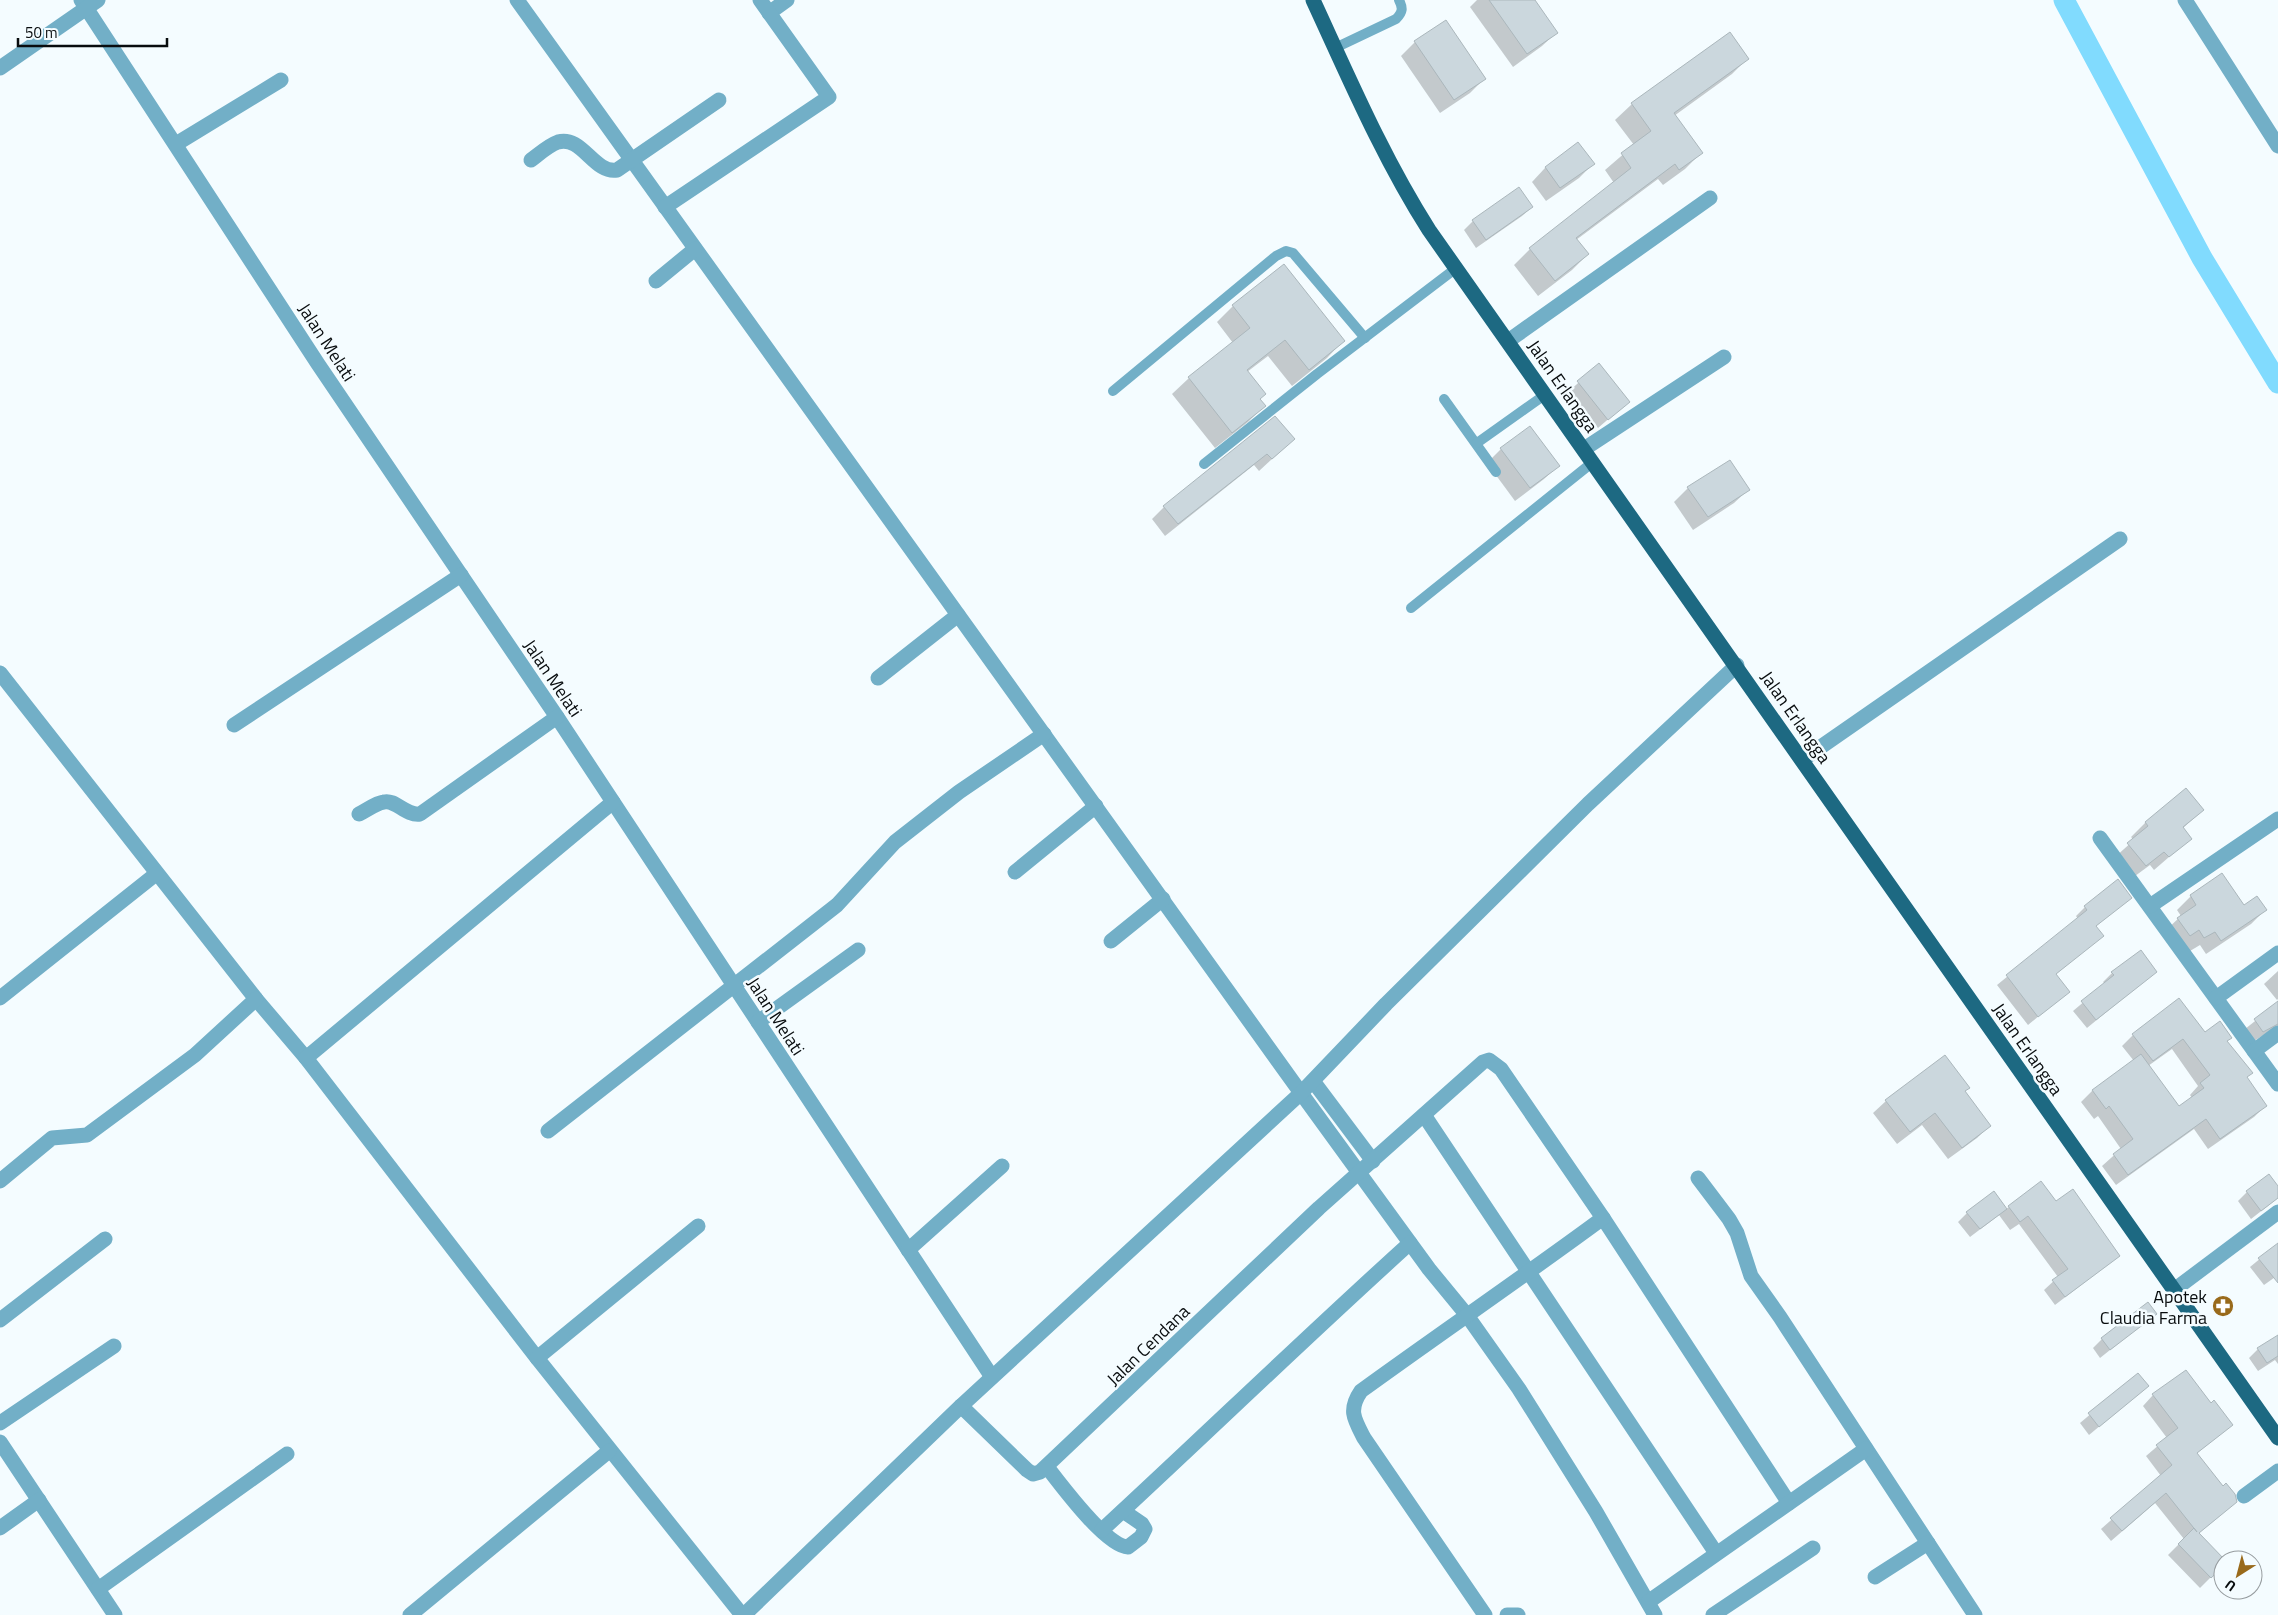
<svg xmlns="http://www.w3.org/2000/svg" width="2278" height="1615" font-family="'Titillium Web',sans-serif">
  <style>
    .shadow { fill: #0003; fill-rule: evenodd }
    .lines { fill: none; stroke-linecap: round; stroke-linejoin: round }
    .canal { stroke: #81dbfe; stroke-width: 21 }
    .building { fill: #cbd7dd; stroke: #abb7bc }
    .lane { stroke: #72afc7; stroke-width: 10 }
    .street { stroke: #72afc7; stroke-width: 15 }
    .primary { stroke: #1d6982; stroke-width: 15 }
    .labels { text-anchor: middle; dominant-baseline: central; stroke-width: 5; stroke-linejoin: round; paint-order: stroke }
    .street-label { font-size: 18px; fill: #080c0e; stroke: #f4fcff }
    .poi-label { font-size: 18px; fill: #080c0e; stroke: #f4fcff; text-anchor: end }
  </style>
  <rect width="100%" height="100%" fill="#f4fcff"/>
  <!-- shadow -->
  <g class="shadow">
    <polygon points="1477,0 1533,0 1556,33 1542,46 1513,67 1470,7"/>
    <polygon points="1729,33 1748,58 1732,74 1674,116 1701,153 1685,169 1663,185 1658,179 1576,240 1588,254 1572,270 1538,296 1514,265 1530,249 1614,183 1605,170 1634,145 1615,120 1632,104"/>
    <polygon points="1415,42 1484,79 1470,93 1440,113 1401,56"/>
    <polygon points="1578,144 1593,164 1579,178 1546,201 1532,182 1545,168"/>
    <polygon points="1532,207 1522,216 1476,248 1464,230 1473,221"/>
    <polygon points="1233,306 1343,341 1327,358 1292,386 1268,356 1247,372 1258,399 1264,406 1248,422 1215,448 1172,394 1189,378 1233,343 1217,322"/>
    <polygon points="1599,365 1628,402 1598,428 1569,391"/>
    <polygon points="1294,439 1259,471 1254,465 1165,536 1152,519 1164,507"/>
    <polygon points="1501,449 1558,466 1544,479 1515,501 1487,463"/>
    <polygon points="1688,488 1748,490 1734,503 1693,530 1674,502"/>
    <polygon points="2186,790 2203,810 2183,828 2191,838 2154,870 2150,865 2131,879 2114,858 2134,840 2131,837 2145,823"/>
    <polygon points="2222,875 2244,907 2265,910 2251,924 2206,954 2200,945 2190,951 2164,932 2181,916 2177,910 2191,896"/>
    <polygon points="2130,898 2095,927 2102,936 2055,975 2068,992 2028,1025 1997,985 2078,919 2076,916 2085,907"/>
    <polygon points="2278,971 2278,999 2277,1000 2264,984"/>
    <polygon points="2155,972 2087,1028 2073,1011 2105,984 2103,982 2112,973"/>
    <polygon points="2278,1003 2278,1026 2254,1041 2245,1029"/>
    <path d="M2205 1033 2226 1042 2246 1078 2265 1106 2254 1117 2208 1149 2194 1129 2116 1185 2102 1166 2121 1149 2098 1116 2094 1119 2081 1102 2092 1091 2134 1061 2122 1046 2133 1035ZM2172 1049 2198 1086 2190 1095 2192 1098 2179 1108 2148 1066Z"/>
    <polygon points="1964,1092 1989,1126 1977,1138 1948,1159 1922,1125 1897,1144 1873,1113 1886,1101"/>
    <polygon points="2278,1188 2278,1198 2251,1219 2238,1201 2247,1192"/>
    <polygon points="2009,1207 2119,1256 2055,1305 2044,1290 2058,1277 2019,1224 2010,1230 1999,1215 1970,1237 1958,1222 1967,1213 2006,1209"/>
    <polygon points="2278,1244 2278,1275 2264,1285 2250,1267"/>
    <polygon points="2155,1314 2100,1358 2093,1348 2102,1339"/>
    <polygon points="2278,1336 2278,1364 2275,1360 2258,1371 2249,1358 2258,1349"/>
    <polygon points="2138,1374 2148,1386 2089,1435 2080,1423"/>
    <polygon points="2153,1395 2211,1404 2231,1425 2196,1454 2236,1502 2198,1534 2224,1560 2223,1565 2200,1588 2168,1555 2184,1539 2155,1503 2111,1541 2101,1529 2161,1476 2146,1456 2167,1438 2143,1406"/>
  </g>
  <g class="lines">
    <!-- canal -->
    <polyline class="canal" points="2064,0 2202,258 2278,383"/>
  </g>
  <!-- building -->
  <g class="building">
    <polygon points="1489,0 1535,0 1558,33 1527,54"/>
    <polygon points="1446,20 1486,79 1454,100 1414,41"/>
    <polygon points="1730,32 1749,59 1674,113 1703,153 1679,170 1675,164 1576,238 1589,254 1555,281 1529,248 1631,168 1621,153 1651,131 1631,103"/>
    <polygon points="1578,142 1595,164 1560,188 1545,167"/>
    <polygon points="1519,187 1533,207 1486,240 1472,220"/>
    <polygon points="1284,264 1345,341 1309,370 1285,340 1247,370 1266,394 1260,399 1266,406 1232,433 1188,377 1250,328 1232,305"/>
    <polygon points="1599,363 1630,402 1608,420 1577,381"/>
    <polygon points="1275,416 1295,439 1272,459 1267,454 1178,524 1163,506"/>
    <polygon points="1530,426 1560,466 1530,488 1500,448"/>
    <polygon points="1730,460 1750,490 1708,517 1687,487"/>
    <polygon points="2186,788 2204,810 2183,827 2192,839 2169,857 2164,852 2146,866 2127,843 2148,826 2145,822"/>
    <polygon points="2222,873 2244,905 2257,896 2267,910 2221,941 2215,932 2204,938 2199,930 2190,936 2177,918 2196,905 2190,895"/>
    <polygon points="2118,879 2132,898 2096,926 2104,936 2056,974 2070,992 2038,1017 2006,975 2087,910 2084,906"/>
    <polygon points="2141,950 2157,972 2096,1020 2081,1001 2114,975 2111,972"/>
    <polygon points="2179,998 2205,1032 2220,1021 2232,1038 2227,1041 2253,1073 2247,1077 2267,1106 2220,1139 2206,1119 2128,1175 2113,1154 2133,1139 2109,1106 2106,1109 2092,1090 2141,1054 2179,1106 2204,1088 2200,1083 2210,1075 2183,1039 2153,1061 2132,1034"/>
    <polygon points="2278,1001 2278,1024 2263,1032 2254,1019"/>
    <polygon points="1945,1055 1970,1088 1965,1091 1991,1126 1962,1148 1935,1113 1910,1132 1885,1100"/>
    <polygon points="2269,1174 2278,1186 2278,1198 2261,1211 2246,1191"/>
    <polygon points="2041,1181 2056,1201 2073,1189 2120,1256 2065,1297 2052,1280 2068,1269 2028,1216 2020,1222 2008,1206"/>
    <polygon points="1994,1191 2007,1209 1980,1229 1966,1212"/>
    <polygon points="2278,1243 2278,1283 2258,1258"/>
    <polygon points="2148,1302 2157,1314 2110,1350 2101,1338"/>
    <polygon points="2278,1335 2278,1356 2267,1363 2257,1348"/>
    <polygon points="2186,1370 2211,1403 2214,1400 2233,1425 2197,1453 2223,1486 2226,1483 2235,1494 2237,1502 2199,1533 2225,1560 2223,1560 2223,1567 2211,1578 2178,1544 2194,1528 2197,1532 2166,1493 2122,1531 2110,1518 2172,1465 2156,1445 2178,1428 2152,1394"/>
    <polygon points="2138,1373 2149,1386 2099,1427 2088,1413"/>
  </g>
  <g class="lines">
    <!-- lane -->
    <g class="lane">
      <path d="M1335 48 1396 19C1403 12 1403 8 1399 0"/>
      <polyline points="1113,391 1276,256 1286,251 1293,253 1365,338"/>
      <polyline points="1444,399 1496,472"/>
      <polyline points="1477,443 1546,394"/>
      <polyline points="1204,464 1317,374 1455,269"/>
      <polyline points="1411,608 1593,462"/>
    </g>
    <!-- street -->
    <g class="street">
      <polyline points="81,0 318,364 557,717 992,1377"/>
      <polyline points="517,0 1301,1093 1429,1269 1466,1314 1519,1389 1596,1512 1655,1615"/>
      <polyline points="2185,0 2278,146"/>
      <polyline points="769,13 787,0"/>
      <polyline points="0,68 98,0"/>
      <polyline points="176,144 281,80"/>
      <path d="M531 160C539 154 549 145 558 142 582 135 594 174 617 170L719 100"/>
      <polyline points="665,207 829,97 760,0"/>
      <polyline points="656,281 695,249"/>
      <polyline points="1508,341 1710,198"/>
      <polyline points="1584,449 1724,357"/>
      <polyline points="0,673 256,999 306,1058 537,1358 742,1615"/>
      <polyline points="878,678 958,615"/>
      <polyline points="234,725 461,575"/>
      <polyline points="1802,760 2120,539"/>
      <path d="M359 814C367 810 376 803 384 802 395 799 406 816 420 814L557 717"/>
      <polyline points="2100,838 2278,1084"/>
      <polyline points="1015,872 1096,806"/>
      <polyline points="2150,906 2278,819"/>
      <polyline points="1111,941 1163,899"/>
      <polyline points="0,998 156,874"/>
      <polyline points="2216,998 2278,953"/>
      <polyline points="758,1022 858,950"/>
      <polyline points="2254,1051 2278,1033"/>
      <polyline points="306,1058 613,802"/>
      <polyline points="1313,1081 1373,1161"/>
      <polyline points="1424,1115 1716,1553"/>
      <polyline points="548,1131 837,905 895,842 959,792 1044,734"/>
      <polyline points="1698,1178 1729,1219 1737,1233 1751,1276 1780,1317 1975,1615"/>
      <polyline points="0,1181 52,1138 87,1135 195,1055 256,999"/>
      <polyline points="908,1250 1002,1166"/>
      <polyline points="2174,1290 2278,1212"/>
      <polyline points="0,1320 105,1239"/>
      <polyline points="537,1358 698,1226"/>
      <polyline points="961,1406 1027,1470 1033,1474 1040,1472 1319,1208 1483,1062 1489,1060 1501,1069 1603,1218 1789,1503"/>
      <polyline points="0,1423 114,1346"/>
      <polyline points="0,1442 115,1615"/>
      <path d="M1047 1467C1061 1485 1106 1546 1128 1547L1141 1537 1145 1529 1142 1524 1123 1511"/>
      <polyline points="2244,1496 2278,1471"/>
      <polyline points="0,1528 39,1500"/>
      <path d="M1102 1530C1205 1435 1306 1337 1410 1243"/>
      <polyline points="1875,1577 1928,1543"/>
      <polyline points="98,1589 287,1454"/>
      <polyline points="1648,1602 1866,1449"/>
      <polyline points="410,1615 609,1451"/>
      <polyline points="744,1615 961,1406 1301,1093 1386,1004 1588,804 1737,665"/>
      <path d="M1485 1615 1364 1438C1354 1419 1348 1410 1361 1391 1441 1333 1523 1277 1603 1218"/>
      <polyline points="1507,1615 1518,1615"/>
      <polyline points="1713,1615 1813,1548"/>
    </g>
    <!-- primary -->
    <path class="primary" d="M1313 0C1349 78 1383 158 1429 230L2278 1438"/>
  </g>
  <!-- icons -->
  <defs>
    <g id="pharmacy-disc" transform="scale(1.125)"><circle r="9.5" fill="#996a1b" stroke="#f4fcff"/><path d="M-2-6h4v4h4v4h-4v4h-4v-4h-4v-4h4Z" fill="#fff"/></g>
  </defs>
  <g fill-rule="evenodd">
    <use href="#pharmacy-disc" x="2223" y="1306"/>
  </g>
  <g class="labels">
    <!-- street labels -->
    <g class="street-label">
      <text transform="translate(327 342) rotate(57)">Jalan Melati</text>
      <text transform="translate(1563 386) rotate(55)">Jalan Erlangga</text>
      <text transform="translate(553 678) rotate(56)">Jalan Melati</text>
      <text transform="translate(1796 717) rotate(55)">Jalan Erlangga</text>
      <text transform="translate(776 1016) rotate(57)">Jalan Melati</text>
      <text transform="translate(2028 1049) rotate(55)">Jalan Erlangga</text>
      <text transform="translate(1148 1345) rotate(-44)">Jalan Cendana</text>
    </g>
    <!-- poi labels -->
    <g class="poi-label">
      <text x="2207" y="1296">Apotek<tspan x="2207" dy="21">Claudia Farma</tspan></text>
    </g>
  </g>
  <!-- north arrow -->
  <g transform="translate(2238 1575) rotate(216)"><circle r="24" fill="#f4fcff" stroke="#969c9f"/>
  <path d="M0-4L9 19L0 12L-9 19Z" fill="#996a1b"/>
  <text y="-8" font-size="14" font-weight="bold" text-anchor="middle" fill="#080c0e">U</text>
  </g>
  <!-- scale -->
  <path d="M18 38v8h149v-8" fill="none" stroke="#080c0e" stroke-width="2.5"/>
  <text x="25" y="38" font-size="15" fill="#080c0e" stroke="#f4fcff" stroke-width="4" paint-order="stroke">50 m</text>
</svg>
